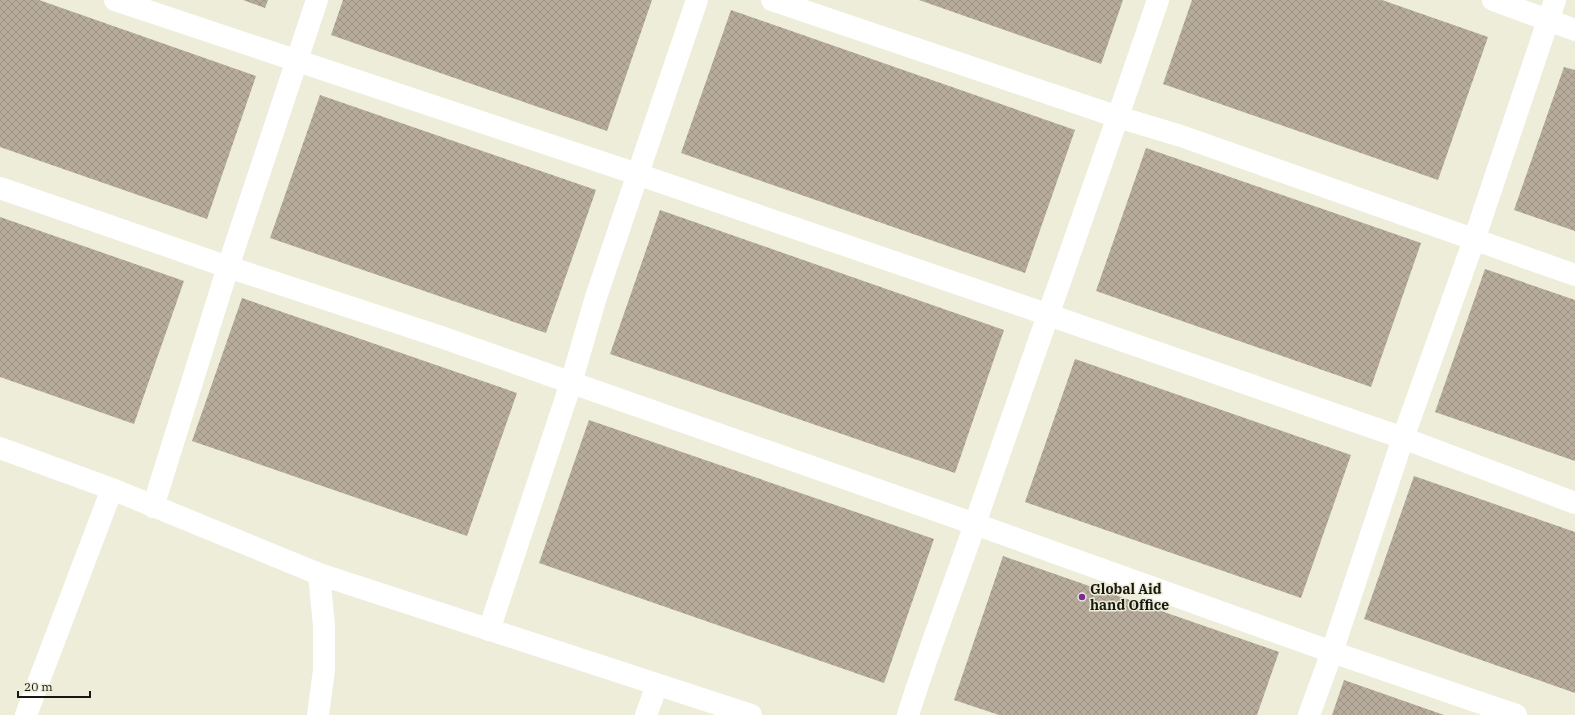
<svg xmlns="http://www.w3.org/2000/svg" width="1575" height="715" font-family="'IBM Plex Serif',serif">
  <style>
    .building { fill: url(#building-cross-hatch) }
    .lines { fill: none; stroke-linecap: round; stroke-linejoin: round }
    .minor { stroke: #fff; stroke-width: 22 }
    .poi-dot { fill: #812895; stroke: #ededd9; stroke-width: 1.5 }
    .labels { text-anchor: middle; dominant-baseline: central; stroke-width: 3; stroke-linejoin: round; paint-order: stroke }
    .poi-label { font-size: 14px; font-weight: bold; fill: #181811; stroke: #ededd9; text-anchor: start }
  </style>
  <defs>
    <pattern id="building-cross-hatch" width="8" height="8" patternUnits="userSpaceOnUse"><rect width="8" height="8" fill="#b7ac9b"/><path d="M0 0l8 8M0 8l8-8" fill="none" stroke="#9d9384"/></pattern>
  </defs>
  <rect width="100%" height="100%" fill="#ededd9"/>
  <!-- building -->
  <g class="building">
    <polygon points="0,0 39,0 256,76 207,219 0,147"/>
    <polygon points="243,0 268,0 265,8"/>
    <polygon points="343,0 652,0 607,131 331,35"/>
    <polygon points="919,0 1123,0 1101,64"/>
    <polygon points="1192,0 1382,0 1488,37 1438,180 1163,84"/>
    <polygon points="731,10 1075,130 1025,273 681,153"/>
    <polygon points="1564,67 1575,70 1575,231 1514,210"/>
    <polygon points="320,95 596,190 546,333 270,238"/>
    <polygon points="1146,148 1421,243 1371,387 1096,291"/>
    <polygon points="660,210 1004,330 955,473 610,354"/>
    <polygon points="0,217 184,281 134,424 0,377"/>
    <polygon points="1485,269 1575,300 1575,461 1435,412"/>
    <polygon points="242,298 517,393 467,536 192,441"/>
    <polygon points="1075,359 1351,455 1301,598 1025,502"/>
    <polygon points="589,420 934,539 884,683 539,563"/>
    <polygon points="1414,476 1575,532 1575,693 1364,619"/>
    <polygon points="1003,556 1279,652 1257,715 999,715 954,700"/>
    <polygon points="1344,680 1444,715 1332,715"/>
  </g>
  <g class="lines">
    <!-- minor -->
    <g class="minor">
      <polyline points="115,0 637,174 1049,315 1403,438 1575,503"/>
      <polyline points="772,0 1118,117 1181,136 1575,275"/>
      <polyline points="1493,0 1575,30"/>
      <polyline points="0,188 228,267 438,336 975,524 1332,652 1516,715"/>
      <polyline points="0,448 112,489 319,574 751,715"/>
      <polyline points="153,507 228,267 317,0"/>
      <polyline points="489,630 571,383 596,297 697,0"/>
      <polyline points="26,715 112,489"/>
      <polyline points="318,715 324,670 324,626 319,574"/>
      <polyline points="646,715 657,685"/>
      <path d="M908 715C928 650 954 586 976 521 1036 347 1099 174 1158 0"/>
      <polyline points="1309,715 1332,652 1403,438 1474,240 1555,0"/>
    </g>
  </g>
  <!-- markers -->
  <circle class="poi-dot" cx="1082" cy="597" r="4"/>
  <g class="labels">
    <!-- poi labels -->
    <g class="poi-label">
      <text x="1090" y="589">Global Aid<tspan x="1090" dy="16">hand Office</tspan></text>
    </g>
  </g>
  <!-- scale -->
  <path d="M18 691v6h72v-6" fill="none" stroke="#181811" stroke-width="2"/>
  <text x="24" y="691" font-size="12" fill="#181811" stroke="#ededd9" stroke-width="3" paint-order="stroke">20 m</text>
</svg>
